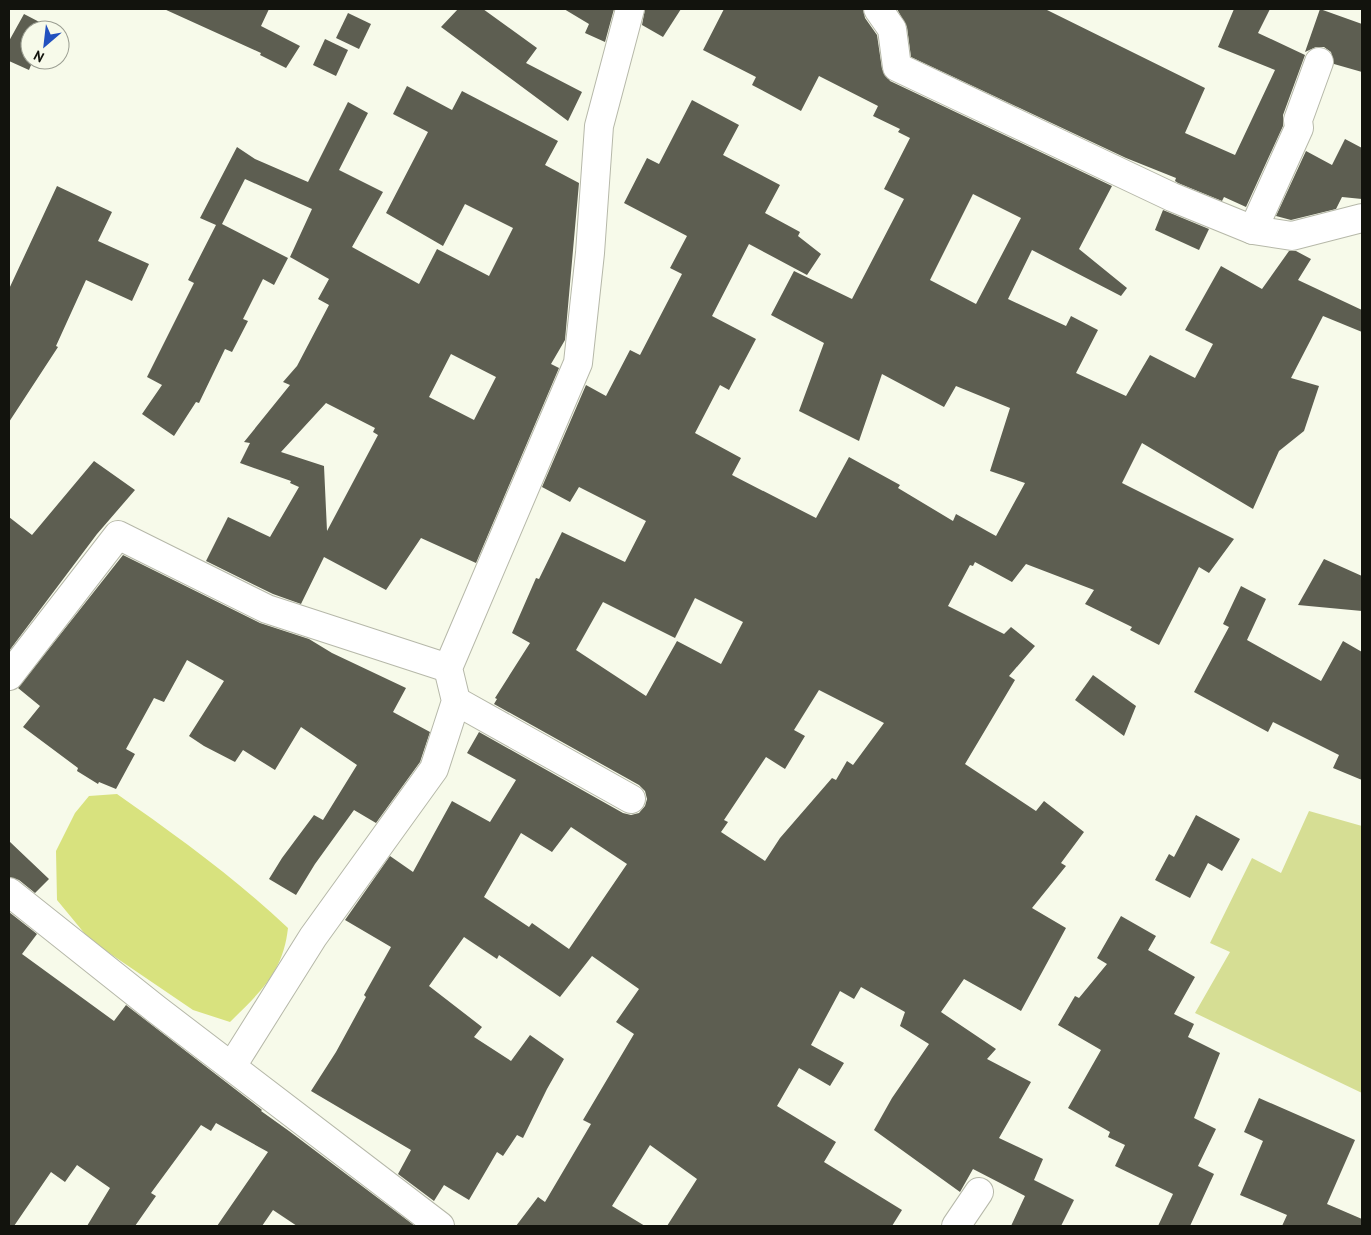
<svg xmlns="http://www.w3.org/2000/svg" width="1371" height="1235" font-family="'PT Sans',sans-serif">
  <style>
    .green { fill: #d6de94 }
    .water { fill: #d8e27e }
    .building { fill: #5d5e51; fill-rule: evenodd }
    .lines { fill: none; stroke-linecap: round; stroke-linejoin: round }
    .street-casing { stroke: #b6b8a9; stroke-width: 30 }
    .street { stroke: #fff; stroke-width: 28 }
  </style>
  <rect width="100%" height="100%" fill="#f7faea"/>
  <!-- green -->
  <polygon class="green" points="1309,811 1362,826 1362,1093 1195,1013 1230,952 1210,943 1252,858 1281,873"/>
  <!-- water -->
  <path class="water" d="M117 794C177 836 235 878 288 928 283 973 260 992 230 1022L193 1010 90 940 57 900 56 851 75 813 89 796Z"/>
  <!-- building -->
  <g class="building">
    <polygon points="164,9 269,9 261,26 300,46 286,68 260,55 261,53"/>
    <polygon points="458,9 483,9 537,48 526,63 582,92 568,121 441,27"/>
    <polygon points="564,9 614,9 605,42 585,33 589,24"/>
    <polygon points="645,9 681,9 663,37 642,25"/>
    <path d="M724 9H863L865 18 877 35 882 69 890 81 1112 186 1079 249 1127 288 1121 296 1032 250 1008 299 1066 326 1071 316 1098 330 1076 373 1126 396 1150 355 1195 378 1213 344 1185 330 1221 266 1262 289 1289 251H1296L1311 259 1298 280 1362 310V332L1323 316 1291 378 1319 386 1304 431 1279 451 1253 509 1142 443 1122 483 1234 539 1209 573 1199 567 1159 645 1130 630 1132 627 1085 604 1094 590 1026 564 1012 582 975 562 973 566 970 565 948 606 1004 634 1011 627 1035 646 1009 676 1015 680 965 764 1036 811 1044 801 1084 832 1061 863 1066 866 1032 908 1066 928 1021 1011 964 979 941 1012 996 1049 987 1059 1031 1082 999 1138 1043 1159 1034 1180 1074 1200 1061 1226H1011L1025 1196 973 1169 960 1192 874 1130 892 1098 929 1044 900 1026 905 1012 861 987 854 999 840 991 811 1045 844 1063 830 1086 799 1068 777 1106 836 1142 824 1162 902 1210 892 1226H667L697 1179 650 1145 612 1206 645 1226H516L538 1197 545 1202 591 1124 583 1120 634 1034 616 1022 639 989 592 956 560 997 499 955 497 959 464 937 429 986 482 1027 474 1037 511 1061 530 1035 564 1059 547 1089 523 1138 517 1135 503 1156 497 1152 469 1200 444 1185 434 1201 398 1174 411 1150 311 1091 336 1052 366 997 364 995 391 947 345 920 390 856 413 872 452 801 490 822 516 780 467 753 479 732 623 813 631 815 639 813 645 806 647 799 645 791 639 785 494 704 497 699 495 698 530 643 512 633 536 578 539 579 562 532 625 562 646 521 579 487 570 502 542 487 586 385 606 396 630 350 640 355 682 274 670 268 687 236 624 203 647 158 659 164 692 100 739 125 723 155 780 185 765 213 800 232 798 236 821 254 807 275 749 244 712 316 756 339 729 390 720 385 695 433 741 458 732 475 816 518 849 457 900 485 898 488 953 521 956 514 996 536 1025 483 990 471 1010 408 956 386 944 407 882 374 859 441 799 411 824 343 771 315 794 271 852 299 904 199 884 189 910 138 898 132 900 129 873 116 878 106 819 76 801 111 752 85 756 77 703 50ZM973 194 1021 218 976 304 930 280ZM695 598 743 622 721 664 677 641 646 696 576 650 603 602 675 638ZM819 690 884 723 853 765 847 761 836 780 832 778 780 838 765 861 721 832 728 822 724 820 766 757 785 769 805 736 794 730ZM571 827 627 864 569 949 532 923 529 927 484 897 521 833 552 852Z"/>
    <polygon points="897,9 1045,9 1205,88 1185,133 1235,155 1275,70 1218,47 1234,9 1270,9 1258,33 1305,55 1283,115 1283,126 1246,207 1224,197 1222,201 1178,183 1175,181 1176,178 1126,158 911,57 907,27"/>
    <polygon points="1320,9 1362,24 1362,72 1334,64 1331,52 1324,47 1316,47 1305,52"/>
    <polygon points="348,13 371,24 359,49 336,38"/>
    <polygon points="24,14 49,27 47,30 30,30 30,60 33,60 29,70 9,61 9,41"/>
    <polygon points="325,39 348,50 336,76 313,65"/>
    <path d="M407 86 452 110 462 91 558 141 545 165 579 183 565 340 551 364 559 368 476 563 421 538 386 590 324 557 301 604 273 594 206 561 228 517 270 537 299 487 290 483 291 481 240 463 250 443 244 442 290 385 283 382 297 366 329 305 318 299 329 279 290 257 312 209 245 179 222 224 288 258 274 285 263 279 243 319 248 321 232 352 225 349 199 403 196 402 174 436 142 414 162 385 147 377 194 283 188 280 216 225 200 218 237 147 255 159 308 182 348 102 368 113 339 170 383 192 352 247 419 284 437 249 489 276 513 228 465 204 443 246 386 213 428 132 393 114ZM451 354 496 377 474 420 429 397ZM326 403 375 428 373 432 378 435 327 531 324 466 281 452Z"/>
    <polygon points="1345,139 1362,148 1362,199 1342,197 1336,209 1291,220 1276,216 1306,151 1332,165"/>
    <polygon points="57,186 112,212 98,241 149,264 132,301 86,280 56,346 58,347 9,422 9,289"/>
    <polygon points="1163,210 1209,229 1199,250 1155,230"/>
    <polygon points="94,461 135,490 97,534 9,651 9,517 32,535"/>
    <polygon points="123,555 260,623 309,639 332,653 406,688 393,712 430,732 420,762 376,823 354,810 315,864 296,895 269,879 282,858 314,815 323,820 357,765 301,727 275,770 243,750 235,762 204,746 189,736 224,681 187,660 164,702 154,698 126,749 135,754 116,789 99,782 98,784 77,771 78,768 23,727 40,706 18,688"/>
    <polygon points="1324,559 1362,576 1362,611 1298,605"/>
    <polygon points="1241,586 1266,599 1247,640 1321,681 1343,641 1362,652 1362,780 1333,768 1339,755 1273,722 1268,732 1194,692 1229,627 1223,624"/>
    <polygon points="1093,675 1136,706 1124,736 1075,700"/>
    <polygon points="1196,815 1240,839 1222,871 1208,863 1190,898 1155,880 1169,854 1174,857"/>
    <polygon points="9,841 49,879 35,893 19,880 9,877"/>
    <polygon points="9,912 37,934 22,954 114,1021 126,1005 262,1110 261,1111 289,1131 415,1226 297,1226 273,1210 262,1226 217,1226 268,1152 216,1123 211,1131 201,1125 151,1193 156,1196 135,1226 87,1226 110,1188 77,1165 65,1182 51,1172 14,1226 9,1226"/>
    <polygon points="1121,916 1156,936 1148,950 1195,977 1174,1014 1194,1024 1188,1037 1220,1053 1194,1118 1216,1129 1198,1166 1214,1174 1190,1226 1158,1226 1173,1194 1115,1166 1125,1145 1108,1137 1110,1132 1068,1108 1101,1050 1058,1025 1075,996 1079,998 1107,964 1097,958"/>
    <polygon points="1259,1098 1355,1140 1327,1204 1362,1219 1362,1226 1282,1226 1287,1215 1240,1195 1263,1141 1244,1132"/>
  </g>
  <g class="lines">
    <!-- street casing -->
    <g class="street-casing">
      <g id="street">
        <polyline points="878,9 892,29 897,67 1172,197 1253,230 1292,236 1362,218"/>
        <polyline points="1253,230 1299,128 1298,120 1319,62"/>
        <polyline points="9,676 118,535 267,609 448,668"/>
        <polyline points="456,701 631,799"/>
        <polyline points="9,892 156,1009 440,1226"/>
        <polyline points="232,1066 313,937 434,769 456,701 448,668 578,363 590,253 599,126 630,9"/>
        <polyline points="956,1226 979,1192"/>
      </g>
    </g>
    <!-- street -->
    <use href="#street" class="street"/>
  </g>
  <!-- border -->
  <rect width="1371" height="1235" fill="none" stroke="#12130d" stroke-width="20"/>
  <!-- north arrow -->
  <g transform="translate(45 45) rotate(208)"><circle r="24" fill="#f7faea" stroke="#9b9e92"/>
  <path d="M0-4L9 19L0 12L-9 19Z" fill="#2251bf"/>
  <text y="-8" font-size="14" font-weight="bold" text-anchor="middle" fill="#12130d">N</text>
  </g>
</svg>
